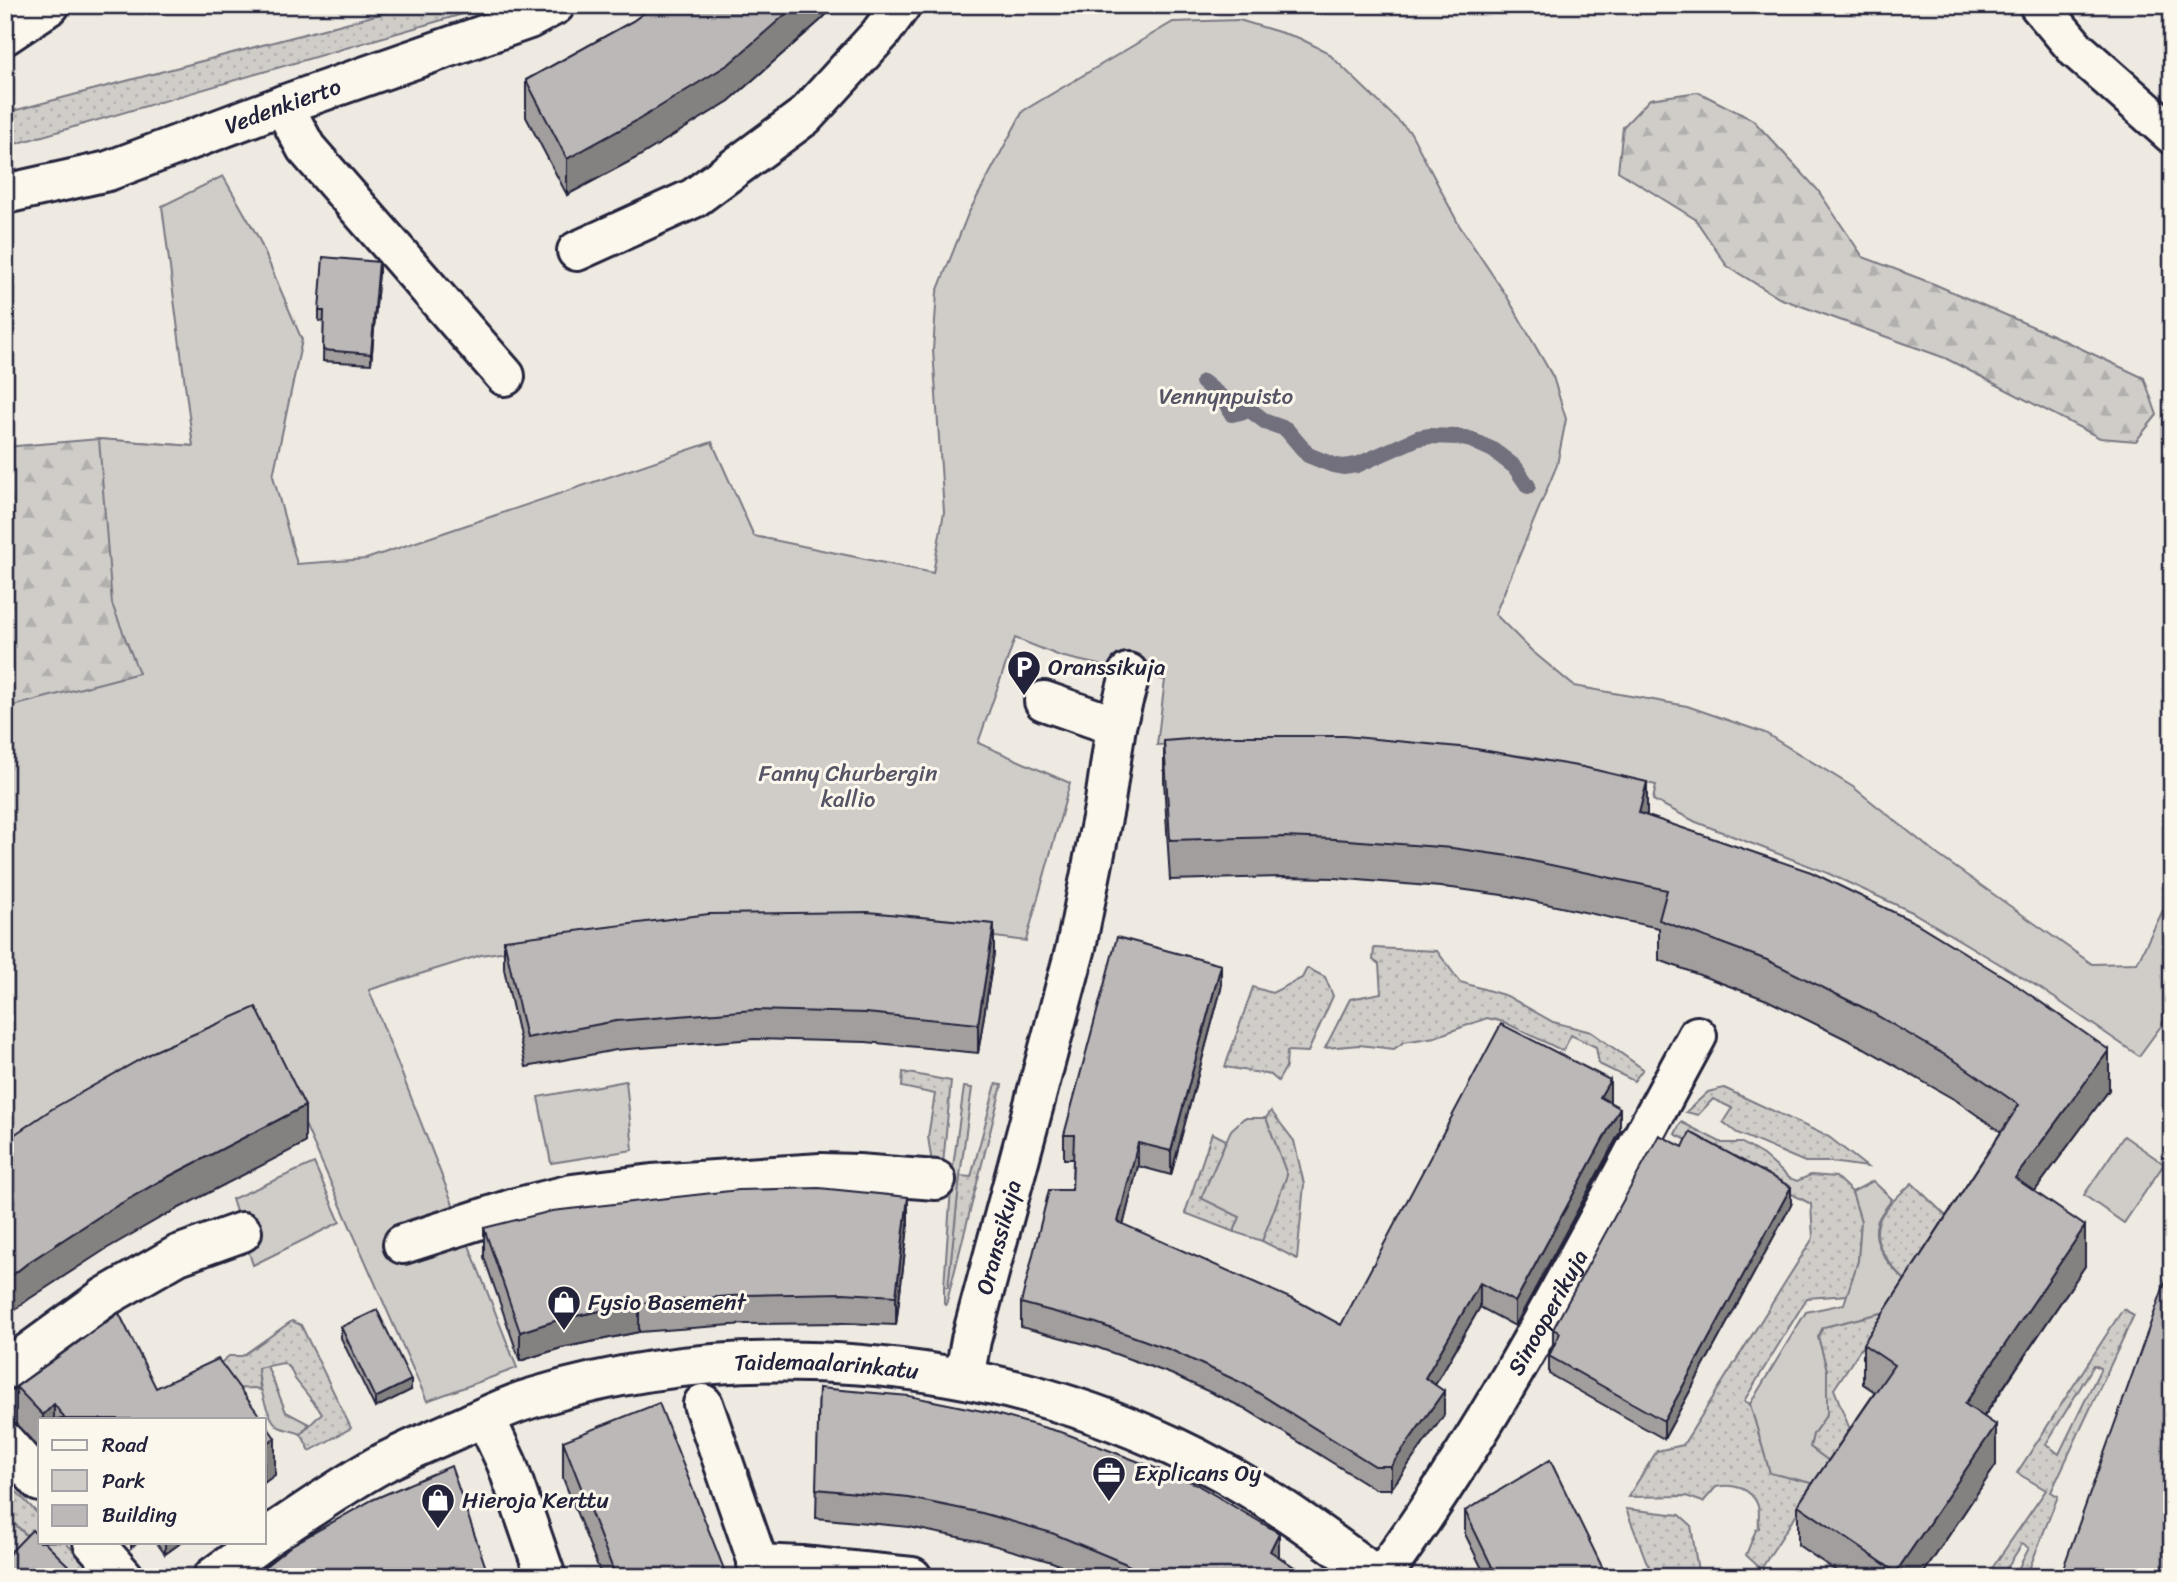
<svg xmlns="http://www.w3.org/2000/svg" width="2177" height="1582" font-family="Sriracha,sans-serif">
  <style>
    .grass { fill: url(#grass-dots); stroke: #797882; stroke-width: 2; fill-rule: evenodd }
    .forest { fill: url(#forest-firs); stroke: #797882; stroke-width: 2 }
    .green { fill: #d0cdc9; stroke: #797882; stroke-width: 2 }
    .lines { fill: none; stroke-linecap: round; stroke-linejoin: round }
    .stream { stroke: #716f7c; stroke-width: 16 }
    .minor-casing { stroke: #22223b; stroke-width: 44 }
    .minor { stroke: #fbf7ec; stroke-width: 38 }
    .wall { fill: #a29e9e; stroke: #22223b; stroke-width: 2 }
    .shaded-wall { fill: #848181; stroke: #22223b; stroke-width: 2 }
    .building { fill: #bcb8b8; stroke: #22223b; stroke-width: 2 }
    .labels { text-anchor: middle; dominant-baseline: central; stroke-width: 6; stroke-linejoin: round; paint-order: stroke }
    .street-label { font-size: 23px; fill: #22223b; stroke: #fbf7ec }
    .park-label { font-size: 23px; fill: #565566; stroke: #fbf7ec }
    .poi-label { font-size: 23px; fill: #22223b; stroke: #fbf7ec; text-anchor: start }
  </style>
  <defs>
    <pattern id="grass-dots" width="8" height="8" patternUnits="userSpaceOnUse" patternTransform="scale(1.75)"><rect width="8" height="8" fill="#d0cdc9"/><path d="M2 2h.1M6 6h.1" fill="none" stroke="#b2b0ae" stroke-width="1.8" stroke-linecap="round"/></pattern>
    <pattern id="forest-firs" width="22" height="20" patternUnits="userSpaceOnUse" patternTransform="scale(1.75)"><rect width="22" height="20" fill="#d0cdc9"/><path d="M5 1l3.5 6h-7zM16 11l3.5 6h-7z" fill="#b2b0ae"/></pattern>
  </defs>
  <rect width="100%" height="100%" fill="#eeeae2"/>
  <filter id="ink" filterUnits="userSpaceOnUse"><feTurbulence type="fractalNoise" baseFrequency=".0143" numOctaves="2"/><feDisplacementMap in="SourceGraphic" scale="14" xChannelSelector="R" yChannelSelector="G"/><feConvolveMatrix kernelMatrix="1 2 1 2 8 2 1 2 1" color-interpolation-filters="sRGB"/></filter>
  <g filter="url(#ink)">
    <!-- grass -->
    <g class="grass">
      <polygon points="414,5 485,5 473,11 5,147 5,113"/>
      <polygon points="1374,948 1437,951 1460,982 1507,996 1553,1022 1591,1032 1643,1069 1634,1081 1599,1064 1596,1047 1571,1035 1563,1051 1504,1022 1487,1018 1435,1037 1404,1042 1394,1049 1359,1045 1325,1048 1350,999 1381,993 1379,964 1373,960"/>
      <polygon points="1307,968 1325,977 1333,996 1308,1052 1287,1051 1286,1067 1278,1081 1271,1075 1225,1067 1253,987 1272,993 1302,978"/>
      <polygon points="903,1072 951,1081 943,1164 932,1163 928,1137 935,1094 902,1087"/>
      <polygon points="996,1084 1002,1085 946,1305 944,1304 944,1287 948,1286 960,1176 971,1177"/>
      <polygon points="1724,1088 1829,1137 1867,1167 1831,1162 1805,1162 1737,1133 1723,1122 1732,1108 1713,1099 1698,1115 1686,1112 1708,1092"/>
      <polygon points="1271,1111 1294,1141 1304,1184 1297,1259 1262,1241 1287,1175 1266,1118"/>
      <path d="M1681 1122 1722 1143H1742L1763 1155 1789 1178 1797 1181 1811 1175 1836 1177 1852 1192 1861 1221 1858 1261 1848 1295 1807 1298 1744 1401 1750 1404 1770 1473 1816 1484 1761 1569 1746 1555 1756 1530 1759 1528C1758 1521 1760 1512 1758 1506 1752 1488 1733 1483 1716 1487L1703 1502 1686 1496 1628 1497 1657 1451 1683 1445 1813 1238 1811 1204 1675 1134Z"/>
      <polygon points="1212,1133 1226,1140 1202,1198 1240,1217 1234,1232 1185,1213"/>
      <path d="M1912 1183 1946 1216 1906 1281C1895 1271 1889 1263 1882 1251 1866 1220 1891 1203 1912 1183Z"/>
      <path d="M2123 1309 2134 1315 2051 1492 2058 1496 2026 1577H2014L2029 1548 2022 1544 2001 1577H1986L2046 1490 2017 1473ZM2094 1365 2101 1368 2059 1454 2046 1444Z"/>
      <polygon points="1885,1312 1834,1389 1851,1432 1830,1462 1810,1447 1813,1434 1827,1414 1827,1370 1818,1337 1823,1327"/>
      <polygon points="292,1321 301,1325 351,1428 310,1451 301,1434 322,1413 295,1379 290,1368 283,1363 258,1368 260,1390 255,1388 187,1390 229,1356 242,1356"/>
      <polygon points="11,1486 40,1516 40,1538 35,1532 29,1537 5,1515 5,1493"/>
      <polygon points="1626,1509 1680,1515 1691,1525 1698,1572 1702,1577 1655,1577 1647,1563"/>
      <polygon points="44,1542 65,1542 98,1577 77,1577"/>
    </g>
    <!-- forest -->
    <g class="forest">
      <polygon points="1698,92 1753,120 1817,189 1863,257 1934,284 2050,334 2144,378 2157,415 2136,441 2100,438 1945,358 1779,298 1727,266 1695,219 1618,171 1623,127 1650,99"/>
      <polygon points="99,439 193,446 260,757 5,843 5,447"/>
    </g>
    <!-- green -->
    <g class="green">
      <polygon points="1239,20 1299,38 1327,52 1411,133 1459,225 1506,295 1553,377 1566,419 1557,465 1495,614 1532,651 1574,686 1687,706 1765,733 1853,787 1938,855 2092,964 2137,963 2172,892 2172,1004 2161,1026 2139,1056 2040,988 1912,912 1825,872 1696,822 1653,800 1656,785 1530,757 1413,743 1300,739 1157,745 1165,680 1060,656 1015,638 978,743 1070,783 1026,941 878,922 654,928 481,955 369,990 517,1368 427,1401 263,1029 5,1166 5,708 139,673 112,604 99,439 193,446 162,206 223,176 258,237 302,340 273,476 297,564 366,559 712,442 754,536 933,573 944,512 933,350 937,292 968,214 1023,111 1173,22"/>
      <polygon points="626,1081 633,1150 551,1163 538,1097"/>
      <polygon points="964,1087 972,1088 960,1176 948,1287 944,1287 952,1174"/>
      <polygon points="1244,1118 1266,1118 1287,1175 1262,1241 1234,1232 1240,1217 1201,1198 1231,1130"/>
      <polygon points="2124,1136 2164,1164 2124,1223 2084,1195"/>
      <polygon points="314,1163 340,1222 253,1265 232,1199"/>
      <path d="M1873 1181 1892 1199C1887 1207 1879 1215 1877 1223 1871 1245 1891 1268 1906 1281L1885 1312 1823 1327 1818 1337 1827 1370V1414L1813 1434 1810 1447 1830 1462 1816 1484 1770 1473 1750 1404 1806 1312 1844 1304 1858 1261 1861 1221 1852 1192Z"/>
      <path d="M267 1366 286 1412 309 1424 301 1434C295 1431 285 1430 279 1427 266 1418 259 1383 258 1368Z"/>
      <polygon points="5,1515 32,1541 5,1558"/>
    </g>
    <g class="lines">
      <!-- stream -->
      <polyline class="stream" points="1203,382 1224,399 1232,414 1250,410 1266,422 1286,429 1308,455 1333,465 1343,467 1357,465 1418,438 1430,436 1457,437 1471,440 1493,450 1515,467 1528,486"/>
      <!-- minor casing -->
      <g class="minor-casing">
        <g id="minor">
          <polyline points="2039,5 2077,50 2172,134"/>
          <polyline points="5,35 50,5"/>
          <polyline points="283,105 306,148 505,376"/>
          <path id="s1" d="M5 194 108 171 283 105 529 19 555 5"/>
          <polyline points="577,251 694,198 805,116 880,34 901,5"/>
          <polyline points="1044,701 1116,726"/>
          <polyline points="403,1244 515,1208 572,1194 652,1184 821,1173 858,1174 936,1180"/>
          <polyline points="5,1370 105,1297 178,1255 242,1232"/>
          <path id="s2" d="M964 1378 971 1340 1076 947 1104 808 1116 726 1129 679 1128 673"/>
          <polyline points="703,1404 763,1577"/>
          <polyline points="485,1417 507,1464 546,1577"/>
          <polyline points="5,1442 40,1482"/>
          <path id="s3" d="M264 1539C303 1514 341 1486 381 1464 410 1449 440 1437 469 1424 491 1414 513 1403 536 1397 740 1335 981 1356 1174 1447 1247 1481 1313 1528 1377 1577"/>
          <polyline points="93,1542 124,1577"/>
          <polyline points="757,1564 802,1566 912,1577"/>
          <polyline points="213,1577 261,1542"/>
          <path id="s4" d="M1381 1577C1505 1409 1597 1219 1697 1036"/>
        </g>
      </g>
      <!-- minor -->
      <use href="#minor" class="minor"/>
    </g>
    <!-- wall -->
    <g class="wall">
      <polygon points="655,5 835,5 822,19 729,101 638,157 567,195 526,117 526,80 633,21"/>
      <polygon points="379,272 371,364 323,361 324,322 319,321 319,311"/>
      <polygon points="1164,741 1647,816 2109,1090 2034,1192 2085,1266 1984,1417 1996,1465 1921,1577 1845,1577 1798,1545 1798,1505 1875,1392 1863,1384 1863,1344 2001,1132 1957,1101 1864,1048 1767,1000 1659,960 1659,928 1509,896 1452,888 1335,878 1283,877 1170,880 1164,781"/>
      <polygon points="504,940 994,953 978,1053 866,1042 754,1039 616,1050 526,1067 504,969"/>
      <polygon points="2172,984 2172,1014 2167,1011 2167,990"/>
      <polygon points="1221,989 1171,1175 1138,1166 1123,1225 1341,1325 1610,1103 1620,1132 1515,1326 1480,1307 1435,1385 1444,1415 1391,1489 1375,1489 1244,1408 1171,1374 1096,1347 1021,1327 1021,1303 1072,1190 1073,1159 1064,1159 1064,1135"/>
      <polygon points="1791,1205 1664,1439 1549,1374 1549,1356 1553,1347 1553,1329"/>
      <polygon points="908,1226 896,1325 843,1323 745,1324 639,1332 561,1348 520,1361 484,1257 484,1228"/>
      <polygon points="341,1327 411,1390 375,1408 341,1338"/>
      <polygon points="16,1387 156,1388 262,1419 40,1419 40,1449 16,1424"/>
      <polygon points="819,1388 1279,1557 1309,1577 1088,1577 1052,1562 982,1542 909,1527 816,1518"/>
      <polygon points="563,1441 727,1577 602,1577 563,1478"/>
      <polygon points="1465,1511 1607,1577 1486,1577 1465,1534"/>
      <polygon points="156,1542 182,1542 165,1554"/>
    </g>
    <!-- shaded-wall -->
    <g class="shaded-wall">
      <polygon points="796,5 835,5 822,19 729,101 638,157 567,195 567,159"/>
      <polygon points="379,262 379,272 371,364 371,354"/>
      <polygon points="1647,782 1647,822 1639,813"/>
      <polygon points="994,924 994,953 978,1053 978,1024"/>
      <polygon points="1221,965 1221,989 1171,1175 1171,1151"/>
      <polygon points="2109,1050 2109,1090 2015,1218 2015,1178"/>
      <polygon points="1610,1080 1610,1104 1600,1097"/>
      <polygon points="305,1106 305,1143 160,1218 106,1249 29,1299 5,1317 5,1281 29,1262 106,1212 160,1181"/>
      <polygon points="1620,1108 1620,1132 1515,1326 1515,1302"/>
      <polygon points="1138,1143 1138,1166 1118,1246 1118,1222"/>
      <polygon points="1791,1187 1791,1205 1664,1439 1664,1421"/>
      <polygon points="908,1197 908,1226 896,1325 896,1296"/>
      <polygon points="2085,1226 2085,1266 1965,1444 1965,1404"/>
      <polygon points="1480,1283 1480,1307 1425,1402 1425,1378"/>
      <polygon points="639,1303 639,1332 561,1348 520,1361 520,1332 561,1319"/>
      <polygon points="411,1380 411,1390 375,1408 375,1398"/>
      <polygon points="1444,1391 1444,1415 1391,1489 1391,1466"/>
      <polygon points="54,1404 54,1419 43,1419 43,1415"/>
      <polygon points="1996,1425 1996,1465 1921,1577 1896,1577 1896,1572"/>
      <polygon points="275,1438 275,1475 264,1483 264,1446"/>
      <polygon points="12,1473 12,1483 5,1490 5,1480"/>
      <polygon points="1279,1533 1279,1562 1270,1551"/>
      <polygon points="131,1542 139,1542 131,1548"/>
      <polygon points="165,1542 182,1542 165,1554"/>
    </g>
    <!-- building -->
    <g class="building">
      <polygon points="655,5 796,5 729,64 638,120 567,159 526,80 633,21"/>
      <polygon points="323,257 379,262 371,354 323,350 324,311 319,311"/>
      <polygon points="1227,736 1344,736 1470,748 1583,767 1647,782 1639,813 1811,872 1916,923 2009,980 2109,1050 2015,1178 2085,1226 1965,1404 1996,1425 1896,1572 1798,1505 1894,1365 1863,1344 2019,1105 1957,1062 1864,1008 1767,960 1659,920 1667,890 1509,856 1452,848 1335,839 1283,837 1170,840 1164,741"/>
      <polygon points="868,912 994,924 978,1024 866,1013 754,1010 616,1021 526,1038 504,940 709,914"/>
      <polygon points="1117,937 1221,965 1171,1151 1138,1143 1118,1222 1301,1303 1341,1325 1501,1024 1610,1080 1600,1097 1620,1108 1515,1302 1480,1283 1425,1378 1444,1391 1391,1466 1375,1466 1244,1384 1171,1350 1096,1323 1021,1303 1049,1190 1072,1190 1074,1135 1064,1135"/>
      <polygon points="2172,984 2172,993 2167,990"/>
      <polygon points="256,1007 305,1106 160,1181 106,1212 29,1262 5,1281 5,1141 52,1109 155,1051"/>
      <polygon points="1690,1132 1791,1187 1664,1421 1549,1356 1560,1333 1553,1329 1659,1135 1683,1147"/>
      <polygon points="819,1188 908,1197 896,1296 843,1293 745,1295 639,1303 561,1319 520,1332 484,1228 552,1211 739,1190"/>
      <polygon points="2166,1280 2172,1282 2172,1577 2060,1577"/>
      <polygon points="377,1310 411,1380 375,1398 341,1327"/>
      <polygon points="119,1313 156,1388 218,1359 262,1419 65,1419 54,1404 43,1415 16,1387"/>
      <polygon points="819,1388 909,1396 992,1413 1064,1433 1194,1483 1279,1533 1270,1551 1309,1577 1151,1577 1124,1563 1052,1533 982,1513 909,1498 816,1489"/>
      <polygon points="659,1403 727,1577 616,1577 563,1441"/>
      <polygon points="264,1422 275,1438 264,1446"/>
      <polygon points="1550,1460 1607,1577 1497,1577 1465,1511"/>
      <polygon points="5,1465 12,1473 5,1480"/>
      <polygon points="451,1466 489,1577 252,1577 292,1545 372,1500"/>
      <polygon points="32,1530 40,1538 40,1542 44,1542 80,1577 5,1577 5,1558"/>
    </g>
  </g>
  <!-- icons -->
  <defs>
    <g id="parking-pin" transform="scale(1.75)"><path d="M0 17L-7.5 6A9.5 9.5 0 1 1 7.5 6Z" fill="#22223b" stroke="#fbf7ec"/><path d="M-3.5-5.5H1a3.5 3.5 0 0 1 0 7H-1V5.5H-3.5ZM-1-3.4V-.6H.8a1.4 1.4 0 0 0 0-2.8Z" fill="#fff"/></g>
    <g id="shop-pin" transform="scale(1.75)"><path d="M0 17L-7.5 6A9.5 9.5 0 1 1 7.5 6Z" fill="#22223b" stroke="#fbf7ec"/><path d="M-5-2.5h2.3a2.7 3.5 0 0 1 5.4 0H5L5.5 6h-11ZM-1.5-2.5h3a1.5 2.3 0 0 0-3 0Z" fill="#fff"/></g>
    <g id="office-pin" transform="scale(1.75)"><path d="M0 17L-7.5 6A9.5 9.5 0 1 1 7.5 6Z" fill="#22223b" stroke="#fbf7ec"/><path d="M-6-3h4V-5.5h4V-3h4V5H-6ZM-1-4.5V-3h2v-1.5ZM-6 0V1H6V0Z" fill="#fff"/></g>
  </defs>
  <g fill-rule="evenodd">
    <use href="#parking-pin" x="1024" y="667"/>
    <use href="#shop-pin" x="564" y="1302"/>
    <use href="#office-pin" x="1109" y="1473"/>
    <use href="#shop-pin" x="438" y="1500"/>
  </g>
  <g class="labels">
    <!-- street labels -->
    <g class="street-label">
      <text stroke="none"><textPath href="#s1" startOffset="292">Vedenkierto</textPath></text>
      <text stroke="none"><textPath href="#s2" startOffset="145">Oranssikuja</textPath></text>
      <text stroke="none"><textPath href="#s4" startOffset="313">Sinooperikuja</textPath></text>
      <text stroke="none"><textPath href="#s3" startOffset="602">Taidemaalarinkatu</textPath></text>
    </g>
    <!-- park labels -->
    <g class="park-label">
      <text x="1226" y="396">Vennynpuisto</text>
      <text x="848" y="773">Fanny Churbergin<tspan x="848" dy="26">kallio</tspan></text>
    </g>
    <!-- poi labels -->
    <g class="poi-label">
      <text x="1048" y="667">Oranssikuja</text>
      <text x="588" y="1302">Fysio Basement</text>
      <text x="1134" y="1473">Explicans Oy</text>
      <text x="462" y="1500">Hieroja Kerttu</text>
    </g>
  </g>
  <!-- margin -->
  <rect width="2177" height="1582" fill="none" stroke="#fbf7ec" stroke-width="28"/>
  <rect x="14" y="14" width="2149" height="1554" fill="none" stroke="#22223b" stroke-width="2.5" filter="url(#ink)"/>
  <!-- legend -->
  <rect x="38" y="1418" width="228" height="126" fill="#fbf7ec" stroke="#a4a2a5" stroke-width="2"/>
  <rect x="52" y="1440" width="35" height="10" fill="#fbf7ec" stroke="#a4a2a5" stroke-width="2"/>
  <text x="102" y="1452" font-size="21" fill="#22223b">Road</text>
  <rect x="52" y="1470" width="35" height="21" fill="#d0cdc9" stroke="#a4a2a5" stroke-width="2"/>
  <text x="102" y="1488" font-size="21" fill="#22223b">Park</text>
  <rect x="52" y="1505" width="35" height="21" fill="#bcb8b8" stroke="#a4a2a5" stroke-width="2"/>
  <text x="102" y="1522" font-size="21" fill="#22223b">Building</text>
</svg>
